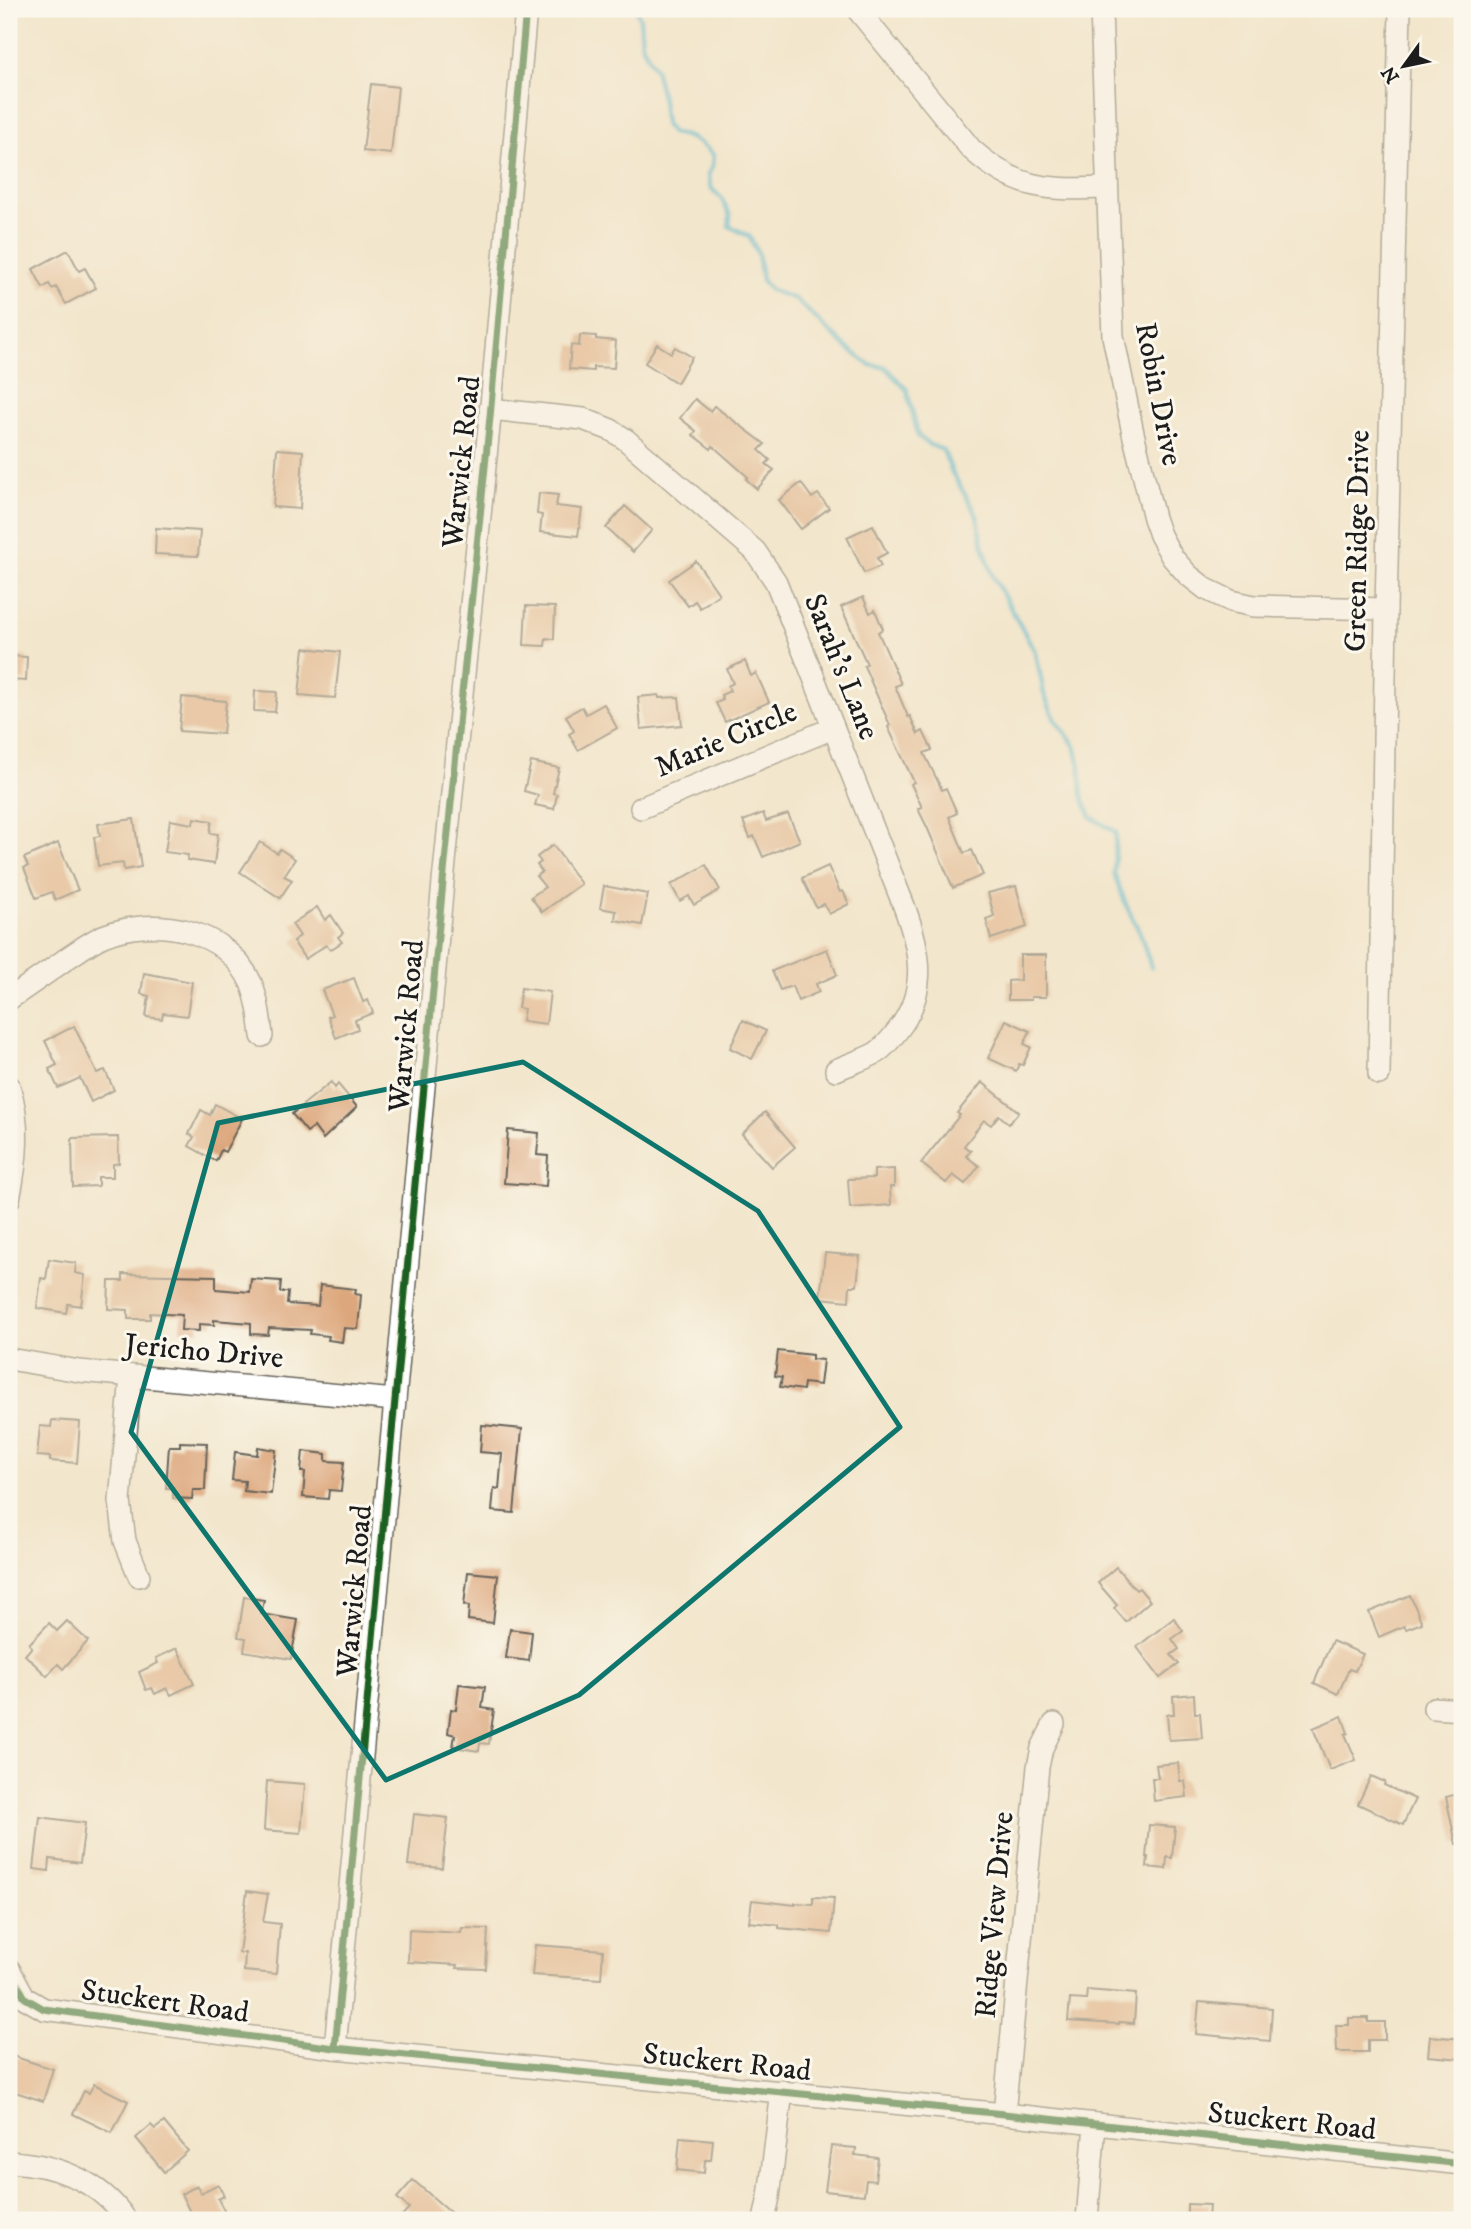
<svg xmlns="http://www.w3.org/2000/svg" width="1471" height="2229" font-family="'IM FELL DW Pica',serif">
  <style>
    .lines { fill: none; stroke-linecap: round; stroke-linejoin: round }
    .stream { stroke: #51b5d0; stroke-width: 5 }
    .building { fill: #dda77d }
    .minor-casing { stroke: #67635a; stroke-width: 24 }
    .minor { stroke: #fff; stroke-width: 21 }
    .cycleway-casing { stroke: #fbf7ec; stroke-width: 11 }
    .cycleway { stroke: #1b5e20; stroke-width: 7 }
    .marked { fill: none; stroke: #0f766e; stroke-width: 5; stroke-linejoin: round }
    .labels { text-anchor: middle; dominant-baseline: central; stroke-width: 6; stroke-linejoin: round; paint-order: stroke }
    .street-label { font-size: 30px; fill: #1c1c1c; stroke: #fbf7ec }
  </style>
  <rect width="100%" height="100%" fill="#fbf7ec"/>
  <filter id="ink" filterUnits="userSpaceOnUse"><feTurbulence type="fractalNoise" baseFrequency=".0143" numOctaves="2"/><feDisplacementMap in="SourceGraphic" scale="14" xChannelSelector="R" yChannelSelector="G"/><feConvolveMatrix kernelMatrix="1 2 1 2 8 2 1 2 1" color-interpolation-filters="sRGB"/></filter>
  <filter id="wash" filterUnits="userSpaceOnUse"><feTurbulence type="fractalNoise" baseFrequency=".00686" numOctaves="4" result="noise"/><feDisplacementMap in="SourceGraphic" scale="28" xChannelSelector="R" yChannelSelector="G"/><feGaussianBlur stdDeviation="1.57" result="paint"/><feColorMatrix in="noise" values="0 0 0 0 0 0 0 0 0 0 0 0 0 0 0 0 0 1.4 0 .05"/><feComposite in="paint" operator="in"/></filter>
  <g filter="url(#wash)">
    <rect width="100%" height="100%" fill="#f2e6cc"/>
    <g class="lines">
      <!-- stream -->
      <path class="stream" d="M636 9 640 19 642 45 655 69 661 93 665 125 672 133C689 135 701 142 713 155L712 166 708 175 711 188 721 198 730 215 729 226 749 236 758 253 762 280 770 290 795 299 846 347 870 365 885 367 907 390 918 436 930 445 943 450 952 472 977 516 983 545 993 577 1036 653 1044 694 1055 719 1075 746 1080 766 1082 795 1091 817 1116 832 1114 873 1126 905 1140 933 1151 967"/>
    </g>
    <g id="blocks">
      <!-- building -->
      <g class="building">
        <polygon points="371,84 398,87 391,154 363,151"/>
        <polygon points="68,250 79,271 85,268 96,288 66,304 56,287 52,289 49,284 43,288 33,269"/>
        <polygon points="580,335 596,336 596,339 616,341 614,368 593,367 593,371 569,369 571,345 579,346"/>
        <polygon points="657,344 671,353 675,347 692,357 677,383 645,363"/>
        <polygon points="695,399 710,411 714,406 765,444 759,450 770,460 766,464 774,470 757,489 746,479 748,477 713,446 711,449 693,435 696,431 680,418"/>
        <polygon points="277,449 303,451 300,509 273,507"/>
        <polygon points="801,483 812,498 818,494 829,508 801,529 779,500"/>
        <polygon points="539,493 558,495 556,506 582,509 578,536 540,532 542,515 537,514"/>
        <polygon points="625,506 652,530 633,552 606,528"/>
        <polygon points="873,525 887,553 877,558 881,566 864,573 847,537"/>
        <polygon points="156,528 200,531 198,556 155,554"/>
        <polygon points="696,561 719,594 700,608 695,601 688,606 669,580"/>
        <polygon points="863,597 870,613 875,610 883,629 878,632 901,684 895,686 908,717 910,716 918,734 923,731 932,750 924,753 942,790 946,788 957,813 949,817 964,853 972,850 983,875 953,888 927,827 918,809 922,807 911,784 914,782 888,727 890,725 864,666 867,664 841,607"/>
        <polygon points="526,606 555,607 554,639 546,638 545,646 524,645"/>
        <polygon points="304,648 340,652 335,698 299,695"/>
        <polygon points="9,656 27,657 26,681 9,680"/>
        <polygon points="745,661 751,676 756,673 769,702 725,722 716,703 723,700 721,695 730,691 728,686 733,683 727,669"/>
        <polygon points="255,691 277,692 275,712 254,711"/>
        <polygon points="659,695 659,698 679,697 682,725 641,729 638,697"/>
        <polygon points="182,697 226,701 223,734 179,731"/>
        <polygon points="604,704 617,728 578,750 569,734 574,731 566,716 582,707 586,714"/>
        <polygon points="531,762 559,768 553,793 557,794 554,809 535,805 538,795 524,791"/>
        <polygon points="763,813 766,821 788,814 800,841 763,857 754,836 750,838 743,821"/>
        <polygon points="194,818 212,821 210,833 218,834 214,864 187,860 188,855 165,852 170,820 193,824"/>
        <polygon points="134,819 141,867 124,870 123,863 98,866 94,837 100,836 98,824"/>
        <polygon points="260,842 277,853 280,849 295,859 284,876 292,880 280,898 240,872"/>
        <polygon points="58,843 78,890 55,900 52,892 36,898 24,868 28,866 24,858"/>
        <polygon points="553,845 581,884 542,912 531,897 545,887 536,876 542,872 537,865 541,862 537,857"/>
        <polygon points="706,865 720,890 694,905 689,896 680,901 671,885"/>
        <polygon points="828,866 840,892 843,891 849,904 829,914 824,904 816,907 802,878"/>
        <polygon points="604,886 648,894 642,925 615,920 616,911 600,908"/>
        <polygon points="1016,886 1027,927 991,939 986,919 994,916 988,893"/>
        <polygon points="317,907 325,920 331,915 343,933 338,937 342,942 330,950 326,945 305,959 293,941 300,936 292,924"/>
        <polygon points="827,949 837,975 816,984 819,992 798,1001 792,986 780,990 772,971"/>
        <polygon points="1020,955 1046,955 1046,997 1031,997 1031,1000 1008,1000 1008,981 1020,980"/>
        <polygon points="144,973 192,982 187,1016 163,1013 162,1019 146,1017 149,996 141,994"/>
        <polygon points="354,978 363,1002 368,1000 373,1013 355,1020 358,1029 336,1038 328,1017 332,1015 322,990"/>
        <polygon points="521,988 550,992 546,1024 522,1021 524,1009 518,1008"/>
        <polygon points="743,1020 766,1031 752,1059 730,1048"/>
        <polygon points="1006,1020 1030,1031 1024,1044 1031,1047 1023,1065 1019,1064 1016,1071 988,1058"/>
        <polygon points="74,1026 97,1073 105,1070 114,1090 91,1102 80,1078 58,1088 49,1069 57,1065 45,1041"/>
        <polygon points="331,1082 335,1088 338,1084 357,1107 323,1139 314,1127 307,1132 292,1114"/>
        <polygon points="982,1082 1019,1112 1009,1124 999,1115 991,1125 984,1120 964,1146 971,1151 966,1156 979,1166 965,1184 953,1175 946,1183 921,1163 960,1115 957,1113"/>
        <polygon points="215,1104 242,1119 225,1152 221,1150 216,1161 189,1146 194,1137 189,1134 201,1110 210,1115"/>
        <polygon points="765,1112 795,1147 772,1167 742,1134"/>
        <polygon points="508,1130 539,1133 537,1155 548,1156 546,1186 504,1183"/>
        <polygon points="118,1137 119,1163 113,1164 113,1177 98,1177 98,1186 73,1187 72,1138"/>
        <polygon points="894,1169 894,1187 890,1187 891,1205 850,1208 848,1179 874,1178 874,1170"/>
        <polygon points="825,1253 860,1256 857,1286 850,1286 849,1301 820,1298"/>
        <polygon points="49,1259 76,1263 75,1273 85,1275 81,1306 68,1304 66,1313 37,1308 41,1278 46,1279"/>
        <polygon points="123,1274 216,1276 216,1289 250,1292 251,1279 281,1281 280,1292 288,1292 287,1304 318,1306 320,1285 356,1289 355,1294 361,1295 358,1329 344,1328 342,1342 328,1340 329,1336 310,1334 311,1330 269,1328 268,1335 251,1334 251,1323 214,1320 214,1325 199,1324 199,1331 181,1330 182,1315 150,1313 150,1319 128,1319 128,1310 108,1309 109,1281 123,1281"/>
        <polygon points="778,1351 812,1355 812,1359 823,1360 820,1385 804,1383 803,1390 780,1387 782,1377 775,1376"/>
        <polygon points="52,1420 80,1422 77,1463 50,1461 50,1457 37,1456 40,1426 51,1427"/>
        <polygon points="482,1425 522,1429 514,1513 492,1511 494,1488 499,1489 502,1454 480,1452"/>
        <polygon points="180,1442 207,1443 205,1490 193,1490 192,1499 173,1498 173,1488 166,1488 169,1446 180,1446"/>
        <polygon points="258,1447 276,1450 271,1494 244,1491 245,1481 232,1480 235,1452 257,1455"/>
        <polygon points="303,1451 326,1454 326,1461 344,1462 341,1491 329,1490 328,1499 303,1497 305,1472 301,1472"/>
        <polygon points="1116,1567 1136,1590 1139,1588 1150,1601 1126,1622 1114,1608 1117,1605 1098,1583"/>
        <polygon points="468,1572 498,1575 493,1623 468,1620 469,1606 464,1605"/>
        <polygon points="1410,1595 1422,1623 1406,1629 1404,1626 1379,1637 1369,1612"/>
        <polygon points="244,1597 264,1600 261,1614 298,1620 291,1659 244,1651 246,1638 238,1637"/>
        <polygon points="1174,1618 1183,1631 1172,1639 1179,1649 1171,1655 1179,1664 1160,1678 1137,1647"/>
        <polygon points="67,1621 88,1641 63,1669 58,1664 47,1676 25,1655 32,1647 29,1644 49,1623 57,1631"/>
        <polygon points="510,1629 532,1632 529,1661 506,1658"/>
        <polygon points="1332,1641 1363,1654 1355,1671 1349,1669 1338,1694 1314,1683"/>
        <polygon points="177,1648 194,1684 171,1695 167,1688 155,1694 152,1688 146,1690 139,1672 158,1663 156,1658"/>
        <polygon points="459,1684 485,1687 482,1708 494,1710 489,1744 480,1743 479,1751 453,1747 455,1735 448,1733 451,1709 456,1710"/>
        <polygon points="1194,1694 1195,1713 1200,1713 1202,1738 1169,1740 1167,1714 1174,1714 1173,1696"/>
        <polygon points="1342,1716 1348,1733 1345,1734 1356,1760 1330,1770 1313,1728"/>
        <polygon points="1178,1763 1180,1781 1185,1781 1187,1797 1154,1801 1152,1778 1158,1778 1156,1765"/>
        <polygon points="1371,1776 1385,1782 1384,1785 1415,1799 1403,1825 1358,1804"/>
        <polygon points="267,1781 305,1784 301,1833 264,1830"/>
        <polygon points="1462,1793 1462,1843 1456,1844 1446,1797"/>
        <polygon points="414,1814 448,1818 442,1868 408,1865"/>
        <polygon points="40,1817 85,1823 80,1863 50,1859 49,1871 34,1869"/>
        <polygon points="1149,1825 1175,1827 1172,1858 1167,1857 1166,1869 1147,1867 1148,1857 1146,1857"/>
        <polygon points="247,1891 268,1894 263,1922 280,1924 276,1974 244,1971 245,1953 239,1953"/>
        <polygon points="813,1897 834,1898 831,1933 779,1928 779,1925 749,1922 752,1900 795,1905 795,1903 813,1904"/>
        <polygon points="462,1928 488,1929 486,1969 457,1968 458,1965 408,1962 409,1930 461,1933"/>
        <polygon points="535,1945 603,1950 601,1979 532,1975"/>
        <polygon points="1087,1990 1136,1994 1134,2023 1119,2022 1119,2024 1068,2021 1070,1999 1086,2000"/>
        <polygon points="1199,2002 1272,2008 1270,2041 1196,2034"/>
        <polygon points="1349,2018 1368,2018 1368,2022 1385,2022 1385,2040 1368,2040 1368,2052 1337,2052 1336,2025 1349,2025"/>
        <polygon points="1430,2036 1462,2039 1462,2059 1428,2056"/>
        <polygon points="9,2055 53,2069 43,2101 9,2090"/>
        <polygon points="94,2084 128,2101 112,2133 73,2114 84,2091 89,2093"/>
        <polygon points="164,2122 188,2151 164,2172 136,2138 151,2125 155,2129"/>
        <polygon points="680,2137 713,2140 711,2160 705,2160 704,2173 677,2170"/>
        <polygon points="831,2146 856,2148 855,2155 878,2158 875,2181 866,2180 864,2195 825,2191"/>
        <polygon points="413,2180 451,2213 444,2220 398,2220 409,2208 397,2198"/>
        <polygon points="218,2184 224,2196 218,2199 229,2220 194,2220 181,2194 197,2186 201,2193"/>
        <polygon points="1187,2204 1209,2205 1208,2220 1187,2220"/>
      </g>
    </g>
  </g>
  <g filter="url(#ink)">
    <use href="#blocks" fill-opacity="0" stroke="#67635a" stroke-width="2"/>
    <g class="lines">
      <!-- minor casing -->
      <g class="minor-casing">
        <g id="minor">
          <path d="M857 9 971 149C1017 191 1049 190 1107 188"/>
          <polyline points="1101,9 1113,336 1133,433 1154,518 1160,535 1172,557 1188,575 1206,589 1231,601 1254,606 1386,609"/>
          <path d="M490 409 583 419 611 430 625 439 755 551 776 582 904 906C920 949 929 990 898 1030 892 1038 885 1047 876 1053 863 1060 849 1064 836 1070"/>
          <polyline points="641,808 833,728"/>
          <path d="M9 999C28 986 47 973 66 959 78 951 90 942 103 936 155 915 226 928 251 983 258 1000 260 1018 262 1036"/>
          <polyline points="1379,1074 1386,609 1400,9"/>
          <path d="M9 1086C21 1123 17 1162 9 1199"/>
          <polyline points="9,1359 79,1371 395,1400"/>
          <polyline points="131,1376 120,1501 125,1541 139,1576"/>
          <polyline points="1434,1708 1462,1710"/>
          <polyline points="9,1969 25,1998 44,2009 335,2048 1004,2114 1462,2164"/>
          <polyline points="335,2048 443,882 490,417 526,9"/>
          <polyline points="1004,2114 1038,1767 1042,1748 1054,1724"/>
          <path d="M9 2162C54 2164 100 2180 126 2220"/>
          <polyline points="764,2220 769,2197 782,2091"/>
          <polyline points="1087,2220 1095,2124"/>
        </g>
      </g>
      <!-- minor -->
      <use href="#minor" class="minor"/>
      <!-- cycleway casing -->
      <g class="cycleway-casing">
        <g id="cycleway">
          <polyline points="9,1969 25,1998 44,2009 335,2048 1004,2114 1462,2164"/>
          <polyline points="335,2048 443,882 490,417 526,9"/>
        </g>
      </g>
      <!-- cycleway -->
      <use href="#cycleway" class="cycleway"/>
    </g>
  </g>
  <!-- marked area -->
  <path d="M0 0H1471V2229H0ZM523 1062 758 1211 900 1427 579 1695 386 1780 131 1432 218 1123Z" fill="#f2e6cc" fill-opacity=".55" fill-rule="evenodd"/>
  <path class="marked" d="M523 1062 758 1211 900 1427 579 1695 386 1780 131 1432 218 1123Z"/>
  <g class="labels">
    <!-- street labels -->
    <g class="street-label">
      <text transform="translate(1158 394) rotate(79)">Robin Drive</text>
      <text transform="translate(462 462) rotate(-84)">Warwick Road</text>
      <text transform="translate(1358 541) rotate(-89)">Green Ridge Drive</text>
      <text transform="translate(841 667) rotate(68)">Sarah's Lane</text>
      <text transform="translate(726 740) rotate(-23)">Marie Circle</text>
      <text transform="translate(407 1026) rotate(-85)">Warwick Road</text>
      <text transform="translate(204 1352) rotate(5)">Jericho Drive</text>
      <text transform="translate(355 1591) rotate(-85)">Warwick Road</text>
      <text transform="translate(995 1915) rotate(-85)">Ridge View Drive</text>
      <text transform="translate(165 2002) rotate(8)">Stuckert Road</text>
      <text transform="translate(727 2063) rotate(6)">Stuckert Road</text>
      <text transform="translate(1292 2122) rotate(6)">Stuckert Road</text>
    </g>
  </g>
  <!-- margin -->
  <rect width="1471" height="2229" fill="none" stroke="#fbf7ec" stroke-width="35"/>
  <!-- north arrow -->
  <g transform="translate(1404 66) rotate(237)" stroke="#fbf7ec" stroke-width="5" paint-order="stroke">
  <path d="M0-5L12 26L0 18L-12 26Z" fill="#1c1c1c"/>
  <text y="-10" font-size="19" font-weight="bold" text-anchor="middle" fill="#1c1c1c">N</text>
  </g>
</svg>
